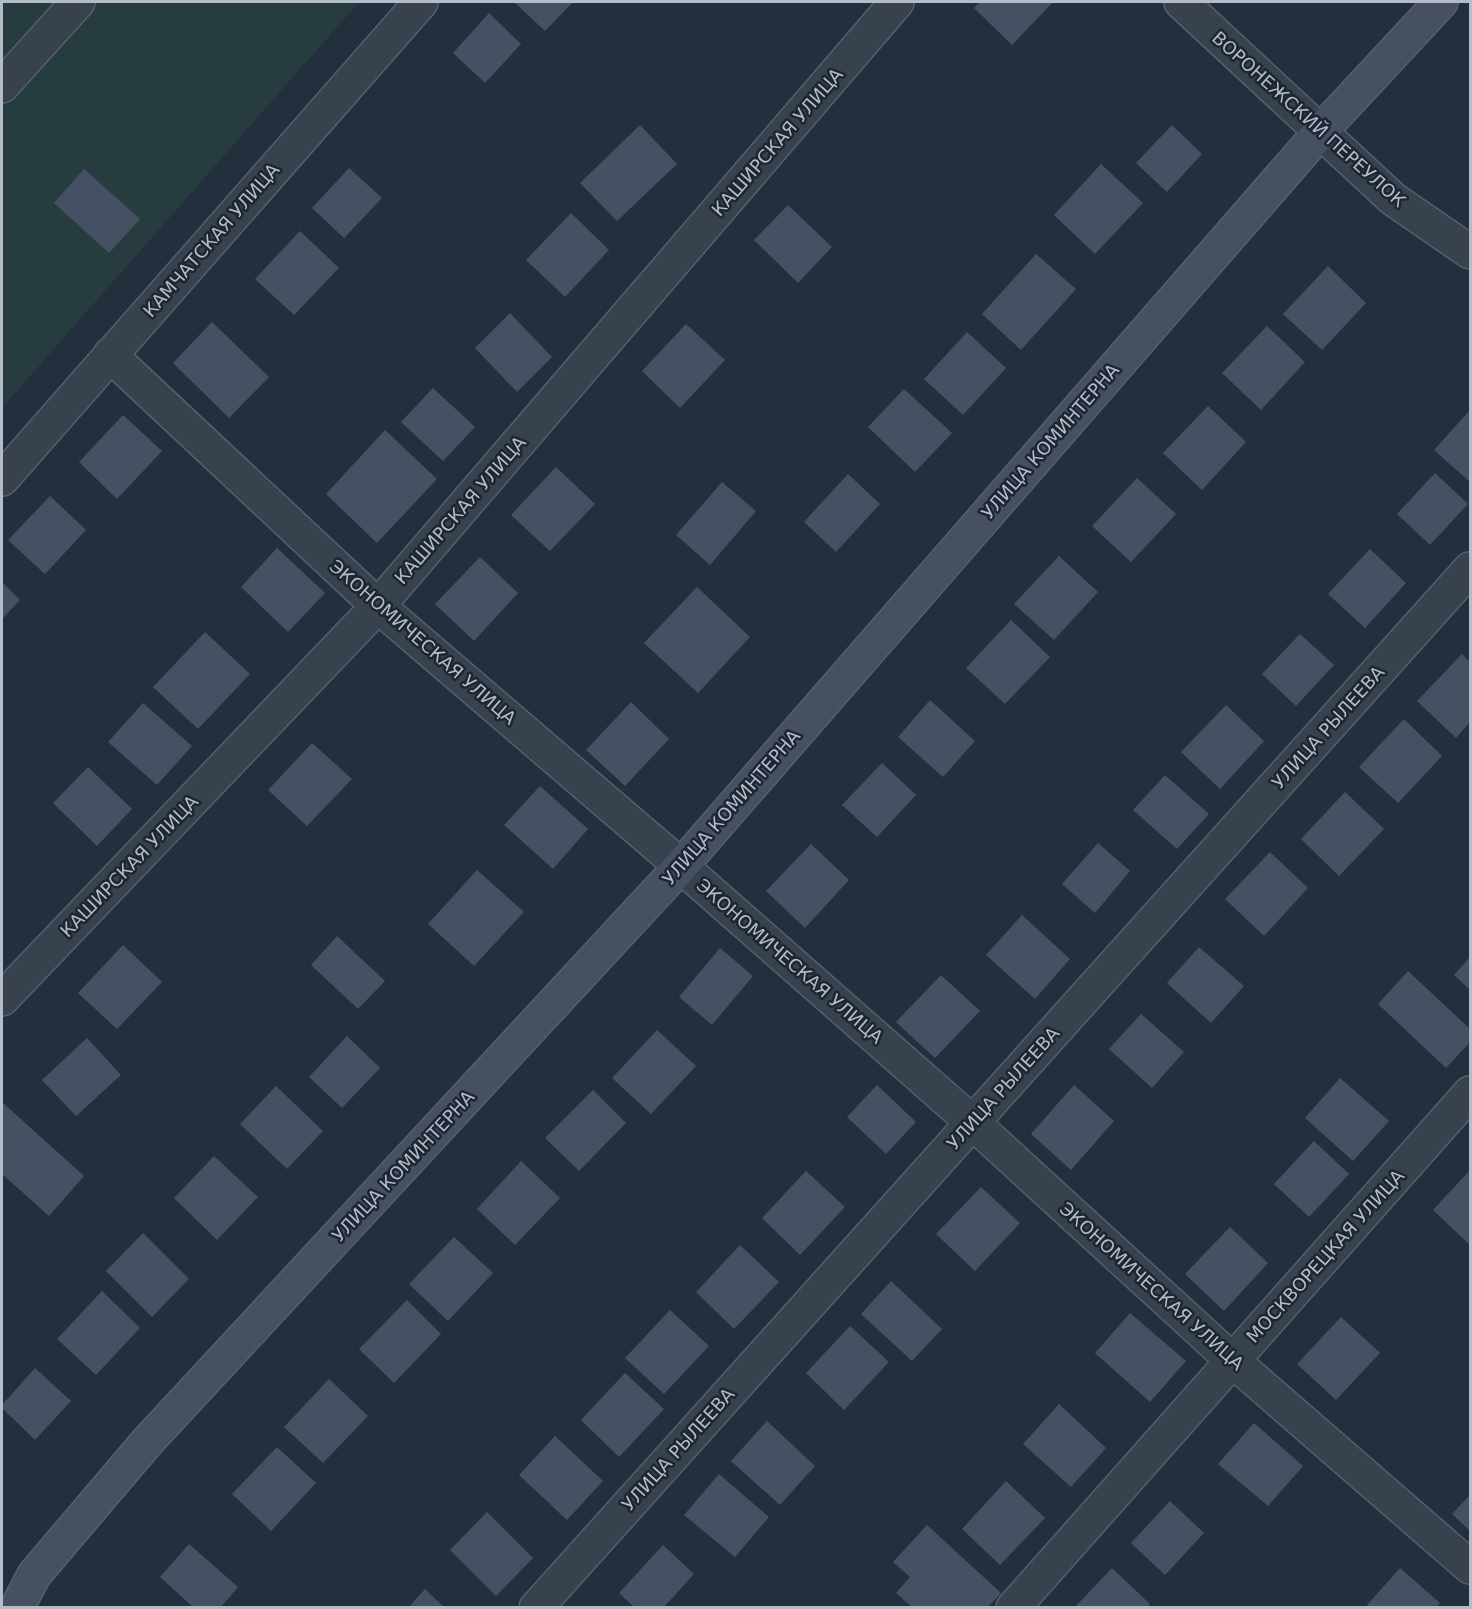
<svg xmlns="http://www.w3.org/2000/svg" width="1472" height="1609" font-family="'DejaVu Sans',sans-serif">
  <style>
    .green { fill: #263c3f }
    .building { fill: #455162 }
    .lines { fill: none; stroke-linecap: round; stroke-linejoin: round }
    .street-casing { stroke: #565f6c; stroke-width: 36 }
    .secondary-casing { stroke: #565f6c; stroke-width: 36 }
    .street { stroke: #38414e; stroke-width: 33 }
    .secondary { stroke: #465061; stroke-width: 33 }
    .labels { text-anchor: middle; dominant-baseline: central; stroke-width: 5; stroke-linejoin: round; paint-order: stroke }
    .street-label { font-size: 18px; fill: #b4bcc9; stroke: #1d2633 }
  </style>
  <rect width="100%" height="100%" fill="#242f3e"/>
  <!-- green -->
  <polygon class="green" points="2,2 359,2 2,408"/>
  <!-- building -->
  <g class="building">
    <polygon points="514,2 573,2 545,31"/>
    <polygon points="980,2 1053,2 1012,45 974,8"/>
    <polygon points="489,13 521,44 485,83 453,53"/>
    <polygon points="640,125 677,164 617,221 580,183"/>
    <polygon points="1172,125 1202,154 1167,192 1136,163"/>
    <polygon points="1101,164 1143,203 1095,254 1054,215"/>
    <polygon points="349,168 382,198 344,238 312,208"/>
    <polygon points="84,169 140,219 109,253 54,203"/>
    <polygon points="788,205 832,247 798,283 754,240"/>
    <polygon points="571,213 609,250 565,297 526,260"/>
    <polygon points="300,231 339,268 294,315 255,279"/>
    <polygon points="1036,254 1076,289 1021,350 982,314"/>
    <polygon points="1328,266 1366,303 1322,350 1283,314"/>
    <polygon points="510,313 552,357 517,392 475,348"/>
    <polygon points="212,322 269,377 229,418 173,363"/>
    <polygon points="686,324 725,360 680,408 642,371"/>
    <polygon points="1267,326 1305,362 1261,410 1222,373"/>
    <polygon points="967,332 1006,368 963,415 924,379"/>
    <polygon points="433,388 475,427 443,461 401,422"/>
    <polygon points="904,389 952,433 915,472 868,427"/>
    <polygon points="1208,406 1246,442 1202,490 1163,453"/>
    <polygon points="1470,410 1470,482 1434,450"/>
    <polygon points="123,415 162,451 117,499 79,462"/>
    <polygon points="385,430 437,479 377,543 326,494"/>
    <polygon points="556,467 595,504 550,551 511,515"/>
    <polygon points="1435,473 1468,504 1430,545 1397,514"/>
    <polygon points="848,474 880,504 836,552 804,522"/>
    <polygon points="1137,478 1176,514 1131,562 1092,526"/>
    <polygon points="722,482 756,511 710,565 676,535"/>
    <polygon points="50,496 86,530 45,574 8,540"/>
    <polygon points="277,548 325,593 288,632 241,587"/>
    <polygon points="1370,549 1406,583 1365,628 1328,594"/>
    <polygon points="1059,556 1098,592 1054,640 1014,604"/>
    <polygon points="480,557 518,593 474,641 435,604"/>
    <polygon points="2,582 20,600 2,619"/>
    <polygon points="697,587 750,637 698,693 644,643"/>
    <polygon points="1011,620 1050,657 1005,704 966,668"/>
    <polygon points="205,632 250,674 198,729 153,687"/>
    <polygon points="1300,634 1334,665 1296,706 1262,674"/>
    <polygon points="1462,654 1470,662 1470,722 1456,738 1417,701"/>
    <polygon points="930,700 975,741 943,777 898,737"/>
    <polygon points="631,702 669,739 625,786 586,750"/>
    <polygon points="143,703 192,746 157,785 108,742"/>
    <polygon points="1226,705 1264,741 1220,789 1181,752"/>
    <polygon points="1404,719 1442,756 1398,803 1359,767"/>
    <polygon points="312,743 352,779 307,826 268,790"/>
    <polygon points="882,763 916,795 877,837 842,805"/>
    <polygon points="88,767 132,809 97,846 53,803"/>
    <polygon points="1165,775 1209,814 1177,849 1133,810"/>
    <polygon points="540,786 588,829 553,869 504,825"/>
    <polygon points="1345,792 1384,829 1339,876 1301,839"/>
    <polygon points="1098,843 1130,871 1095,913 1062,884"/>
    <polygon points="811,844 849,880 805,928 766,891"/>
    <polygon points="1270,852 1308,888 1264,936 1225,899"/>
    <polygon points="477,870 524,912 474,966 428,924"/>
    <polygon points="1022,915 1070,959 1035,999 986,955"/>
    <polygon points="337,936 385,981 358,1009 311,965"/>
    <polygon points="123,945 162,982 117,1029 78,993"/>
    <polygon points="1199,947 1244,986 1211,1023 1167,983"/>
    <polygon points="720,948 753,976 712,1025 679,997"/>
    <polygon points="1470,957 1470,990 1454,975"/>
    <polygon points="1408,971 1470,1029 1470,1042 1446,1068 1378,1004"/>
    <polygon points="941,975 980,1011 935,1058 896,1022"/>
    <polygon points="1141,1014 1184,1052 1152,1088 1109,1049"/>
    <polygon points="657,1030 696,1066 651,1114 612,1078"/>
    <polygon points="347,1036 380,1068 342,1108 309,1077"/>
    <polygon points="87,1038 121,1075 76,1116 42,1080"/>
    <polygon points="1340,1078 1389,1121 1353,1161 1305,1118"/>
    <polygon points="877,1085 916,1122 886,1154 847,1117"/>
    <polygon points="1074,1085 1114,1121 1071,1170 1031,1134"/>
    <polygon points="276,1086 323,1131 287,1169 240,1124"/>
    <polygon points="593,1090 626,1123 579,1171 545,1138"/>
    <polygon points="2,1102 84,1176 49,1216 2,1174"/>
    <polygon points="1314,1141 1349,1174 1309,1217 1274,1184"/>
    <polygon points="214,1156 258,1197 217,1240 174,1198"/>
    <polygon points="521,1161 560,1198 515,1245 477,1209"/>
    <polygon points="1470,1170 1470,1245 1433,1210"/>
    <polygon points="806,1171 845,1207 800,1255 762,1218"/>
    <polygon points="981,1187 1020,1223 975,1271 936,1234"/>
    <polygon points="1230,1227 1268,1263 1224,1311 1185,1274"/>
    <polygon points="143,1233 189,1279 152,1317 106,1271"/>
    <polygon points="454,1237 493,1273 448,1321 409,1284"/>
    <polygon points="740,1245 779,1282 734,1329 696,1292"/>
    <polygon points="891,1281 942,1329 912,1361 861,1314"/>
    <polygon points="102,1291 140,1328 96,1375 57,1339"/>
    <polygon points="407,1300 441,1334 394,1383 359,1349"/>
    <polygon points="670,1310 709,1346 664,1394 625,1358"/>
    <polygon points="1130,1313 1186,1361 1150,1402 1095,1353"/>
    <polygon points="1341,1317 1380,1353 1336,1400 1297,1364"/>
    <polygon points="850,1326 889,1362 844,1410 806,1373"/>
    <polygon points="35,1368 71,1401 35,1440 2,1408 2,1405"/>
    <polygon points="625,1373 664,1409 619,1457 581,1420"/>
    <polygon points="329,1379 368,1416 323,1463 284,1427"/>
    <polygon points="1059,1404 1106,1448 1071,1487 1023,1444"/>
    <polygon points="767,1421 815,1466 780,1505 731,1461"/>
    <polygon points="1254,1423 1303,1466 1268,1506 1218,1464"/>
    <polygon points="555,1436 603,1481 567,1520 519,1475"/>
    <polygon points="277,1447 316,1483 271,1531 232,1494"/>
    <polygon points="719,1474 769,1517 735,1557 684,1515"/>
    <polygon points="1006,1481 1045,1518 1000,1565 962,1529"/>
    <polygon points="1470,1495 1470,1531 1452,1514"/>
    <polygon points="1170,1501 1204,1533 1165,1575 1131,1543"/>
    <polygon points="487,1512 533,1558 496,1596 450,1550"/>
    <polygon points="927,1525 1001,1593 987,1608 913,1608 896,1593 910,1577 893,1562"/>
    <polygon points="189,1544 238,1587 220,1608 194,1608 160,1577"/>
    <polygon points="663,1545 694,1574 663,1608 635,1608 619,1593"/>
    <polygon points="1112,1568 1150,1604 1147,1608 1074,1608"/>
    <polygon points="1400,1568 1440,1603 1436,1608 1370,1608 1367,1605"/>
    <polygon points="425,1589 445,1608 408,1608"/>
  </g>
  <g class="lines">
    <!-- street casing -->
    <g class="street-casing">
      <g id="street">
        <polyline points="1181,2 1393,199 1470,252"/>
        <polyline points="2,86 78,2"/>
        <polyline points="110,355 378,606 681,866 972,1122 1232,1360 1470,1567"/>
        <polyline points="2,479 421,2"/>
        <polyline points="2,999 378,606 897,2"/>
        <polyline points="536,1608 1470,569"/>
        <polyline points="1013,1608 1470,1093"/>
      </g>
    </g>
    <!-- secondary casing -->
    <g class="secondary-casing">
      <polyline id="secondary" points="17,1608 34,1575 147,1442 681,866 1321,131 1441,2"/>
    </g>
    <!-- street -->
    <use href="#street" class="street"/>
    <!-- secondary -->
    <use href="#secondary" class="secondary"/>
  </g>
  <g class="labels">
    <!-- street labels -->
    <g class="street-label">
      <text transform="translate(1309 119) rotate(42)">ВОРОНЕЖСКИЙ ПЕРЕУЛОК</text>
      <text transform="translate(777 142) rotate(-49)">КАШИРСКАЯ УЛИЦА</text>
      <text transform="translate(211 240) rotate(-49)">КАМЧАТСКАЯ УЛИЦА</text>
      <text transform="translate(1050 441) rotate(-49)">УЛИЦА КОМИНТЕРНА</text>
      <text transform="translate(460 510) rotate(-49)">КАШИРСКАЯ УЛИЦА</text>
      <text transform="translate(423 642) rotate(41)">ЭКОНОМИЧЕСКАЯ УЛИЦА</text>
      <text transform="translate(1328 727) rotate(-48)">УЛИЦА РЫЛЕЕВА</text>
      <text transform="translate(731 807) rotate(-49)">УЛИЦА КОМИНТЕРНА</text>
      <text transform="translate(129 866) rotate(-46)">КАШИРСКАЯ УЛИЦА</text>
      <text transform="translate(790 961) rotate(41)">ЭКОНОМИЧЕСКАЯ УЛИЦА</text>
      <text transform="translate(1003 1088) rotate(-48)">УЛИЦА РЫЛЕЕВА</text>
      <text transform="translate(403 1166) rotate(-47)">УЛИЦА КОМИНТЕРНА</text>
      <text transform="translate(1325 1256) rotate(-48)">МОСКВОРЕЦКАЯ УЛИЦА</text>
      <text transform="translate(1152 1286) rotate(42)">ЭКОНОМИЧЕСКАЯ УЛИЦА</text>
      <text transform="translate(678 1449) rotate(-48)">УЛИЦА РЫЛЕЕВА</text>
    </g>
  </g>
  <!-- border -->
  <rect width="1472" height="1609" fill="none" stroke="#b4bcc9" stroke-width="6"/>
</svg>
